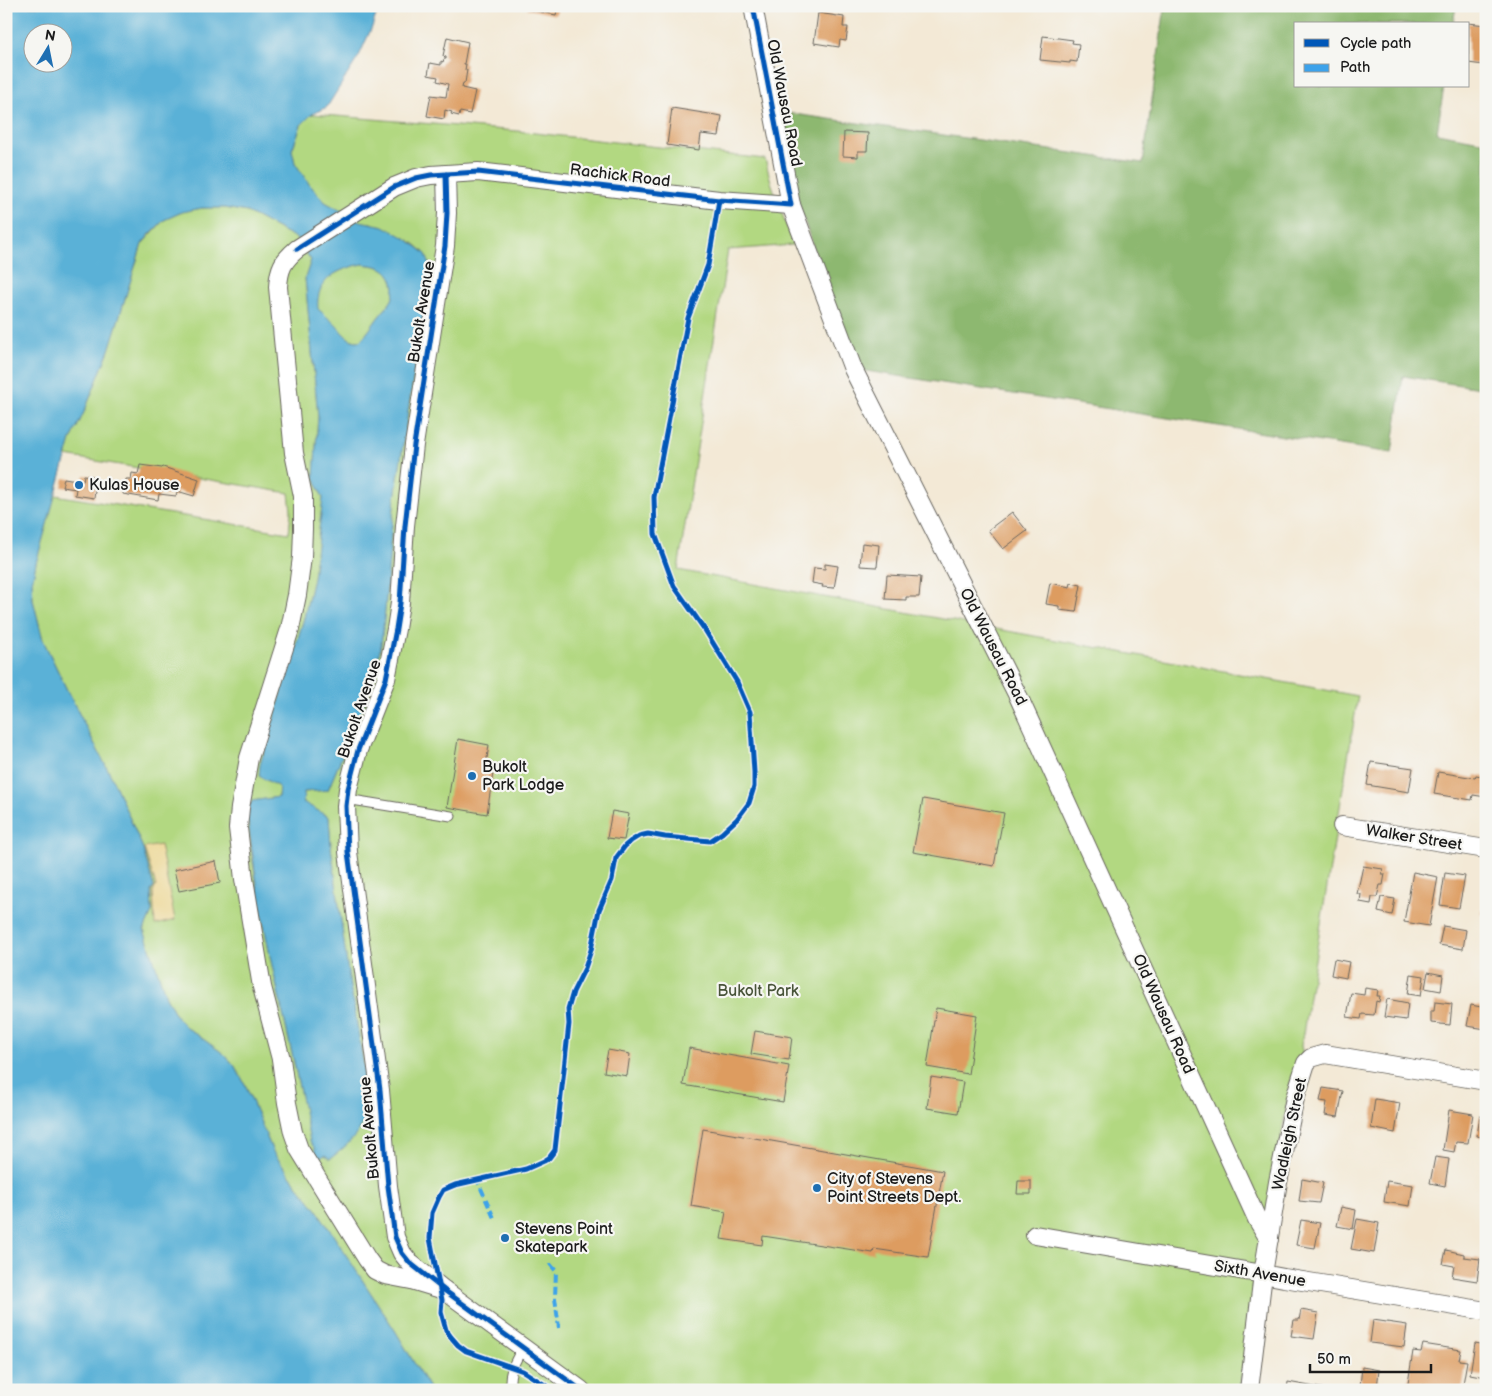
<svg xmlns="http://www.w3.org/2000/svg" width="1492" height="1396" font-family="'Balsamiq Sans',sans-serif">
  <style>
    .green { fill: #b2d881; stroke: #677a4e }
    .forest { fill: #8db86f; stroke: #546a46 }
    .sand { fill: #eeda9e; stroke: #857b5d }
    .water { fill: #5ab1d7; stroke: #3b667a; fill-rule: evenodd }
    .building { fill: #dd9c61 }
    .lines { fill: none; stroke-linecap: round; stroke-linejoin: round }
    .service-casing { stroke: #67645d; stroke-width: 11 }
    .minor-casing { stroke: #67645d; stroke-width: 20 }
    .service { stroke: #fff; stroke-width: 9 }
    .minor { stroke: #fff; stroke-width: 18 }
    .quiet { stroke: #3da2ea; stroke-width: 4; stroke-dasharray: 8 4; stroke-linecap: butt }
    .cycleway-casing { stroke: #f6f6f2; stroke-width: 8 }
    .cycleway { stroke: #0057b8; stroke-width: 5 }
    .poi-dot { fill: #1f6fb2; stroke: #f6f6f2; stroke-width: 2 }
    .labels { text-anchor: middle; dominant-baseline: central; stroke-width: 4.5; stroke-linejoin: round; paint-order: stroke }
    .street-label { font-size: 16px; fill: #1c1c1c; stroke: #f6f6f2 }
    .poi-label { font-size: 16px; fill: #1c1c1c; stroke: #f6f6f2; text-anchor: start }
    .park-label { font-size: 16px; fill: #49543a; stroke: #f6f6f2 }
  </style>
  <rect width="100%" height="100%" fill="#f6f6f2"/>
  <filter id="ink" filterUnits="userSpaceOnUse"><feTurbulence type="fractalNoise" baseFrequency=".02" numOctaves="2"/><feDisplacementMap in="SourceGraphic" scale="10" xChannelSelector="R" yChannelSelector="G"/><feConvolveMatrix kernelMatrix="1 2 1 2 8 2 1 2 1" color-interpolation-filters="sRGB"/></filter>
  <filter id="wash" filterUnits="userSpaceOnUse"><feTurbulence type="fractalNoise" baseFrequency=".0096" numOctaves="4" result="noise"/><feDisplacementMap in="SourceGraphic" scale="20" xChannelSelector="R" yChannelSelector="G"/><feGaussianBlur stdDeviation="1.12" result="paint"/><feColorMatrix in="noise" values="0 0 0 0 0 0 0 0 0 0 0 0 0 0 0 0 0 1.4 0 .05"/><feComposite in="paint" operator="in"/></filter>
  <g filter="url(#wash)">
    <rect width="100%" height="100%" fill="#f3e9d6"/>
    <!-- green -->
    <g class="green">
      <polygon points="312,114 517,131 765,159 771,182 793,245 728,250 678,570 1358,696 1301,1046 1303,1054 1297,1063 1290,1084 1239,1390 430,1390 396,1332 315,1207 298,1186 273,1152 245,1084 234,1065 224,1054 186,1027 178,1019 166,997 144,930 152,912 151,891 154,887 142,846 112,778 67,690 43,640 33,600 32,582 36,563 55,495 289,533 291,511 289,493 66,456 71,440 85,410 109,350 142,244 164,220 182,212 202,208 225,208 247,212 296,238 311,260 305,278 318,416 314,477 323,498 313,578 304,618 276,715 266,744 259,776 279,787 278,797 252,801 251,851 260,905 271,961 299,1086 366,1083 354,1004 350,987 331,847 329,817 302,802 304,792 328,790 365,701 375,672 381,645 385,611 391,534 395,498 418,346 428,300 430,277 426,254 416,245 407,239 371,223 360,222 325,202 309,184 295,163 292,150 301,125"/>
      <path d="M363 264C368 265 374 265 379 267 392 271 397 287 392 300 388 307 382 312 377 319 372 326 367 334 360 341 347 342 342 331 333 323 328 318 323 313 317 309 315 279 338 269 363 264Z"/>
    </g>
    <!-- forest -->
    <polygon class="forest" points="1165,6 1456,6 1453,24 1296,24 1296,86 1444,86 1437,133 1486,142 1486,389 1403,376 1392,453 853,369 799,204 772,111 1143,163"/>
    <!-- sand -->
    <polygon class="sand" points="160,845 175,920 155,925 153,892 156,886 144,848"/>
    <!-- water -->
    <path class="water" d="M6 6H379L372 27 359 56 327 107 312 114 301 125 292 150 295 163 309 184 325 202 360 221 384 226 407 239 426 254 429 263V287L428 300 418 346 395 498 391 534 385 611 381 645 375 672 365 701 328 790 304 792 303 802 329 817 331 847 350 987C354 1004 356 1020 359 1037 362 1059 372 1097 365 1118 359 1136 344 1148 330 1159L325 1155 316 1160 313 1156 315 1149 310 1141 294 1062 271 961 260 905 247 816 249 806 252 801 278 797 279 787 259 776 260 765 304 618 313 578 323 498 314 477 318 416 305 278 311 260 296 238 247 212 225 208H202L182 212 164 220 150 234 142 244 109 350 85 410 71 440 36 563 32 582 33 600 43 640 67 690 112 778 142 846 154 887 151 891 152 912 144 930 166 997 178 1019 186 1027 224 1054 234 1065 245 1084 273 1152 298 1186 315 1207 396 1332 430 1390H6ZM32 32H62V62H32ZM363 264C368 265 374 265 379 267 392 271 397 287 392 300 388 307 382 312 377 319 372 326 367 334 360 341 347 342 342 331 334 323 328 318 323 313 318 309 315 279 338 269 363 264Z"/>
    <g id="blocks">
      <!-- building -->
      <g class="building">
        <polygon points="528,6 558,6 556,15 527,9"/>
        <polygon points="818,13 844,17 843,27 848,27 846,41 840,40 839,47 814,43"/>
        <polygon points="1468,23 1486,25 1486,52 1484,65 1468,63"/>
        <polygon points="1043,36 1073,40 1072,43 1079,44 1077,62 1070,61 1070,63 1040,60"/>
        <polygon points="447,37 468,42 464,64 466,64 465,70 467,70 465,83 463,83 462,88 475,91 470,114 460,112 459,116 451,114 452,112 445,110 444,119 427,116 431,95 446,97 448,84 437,81 438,77 428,75 430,63 441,65 441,61 443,62 444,59 446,59 446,57 443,56"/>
        <polygon points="672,108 722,116 719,136 701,134 699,150 667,145"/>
        <polygon points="844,132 868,133 867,151 858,151 858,157 843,156"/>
        <polygon points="140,465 162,468 163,467 199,479 194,496 177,491 176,496 159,494 158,500 123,494 126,479 131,479 132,473 138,474"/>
        <polygon points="84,475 93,476 92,483 96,484 94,498 75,495 76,489 62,487 64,478 83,481"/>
        <polygon points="1012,512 1027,531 1003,549 988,530"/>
        <polygon points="862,543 879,545 877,567 860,566"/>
        <polygon points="825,564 838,566 834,588 822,587 823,585 812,583 814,568 825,569"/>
        <polygon points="887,575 921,577 919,597 906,597 906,600 885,599"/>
        <polygon points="1050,583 1070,587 1071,583 1081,585 1076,612 1059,610 1059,606 1046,604"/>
        <polygon points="458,739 489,745 486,765 494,766 487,814 447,807"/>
        <polygon points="1371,762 1413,768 1409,792 1367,785"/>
        <polygon points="1438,772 1475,778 1476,775 1486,777 1486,797 1473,795 1472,800 1434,794"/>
        <polygon points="923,799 1004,813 994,866 913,852"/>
        <polygon points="612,811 629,814 624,840 607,838"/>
        <polygon points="216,861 220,883 179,891 174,870"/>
        <polygon points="1363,866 1383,869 1382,874 1385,874 1383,885 1380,885 1377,897 1372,897 1371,904 1360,902 1361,894 1357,894"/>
        <polygon points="1413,872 1438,877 1429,926 1404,922"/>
        <polygon points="1445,873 1465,876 1459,908 1440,905"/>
        <polygon points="1381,897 1395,899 1392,915 1378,912"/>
        <polygon points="1485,898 1486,898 1486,915 1482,914"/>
        <polygon points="1443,926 1466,930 1463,949 1439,945"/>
        <polygon points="1334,959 1349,962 1346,978 1331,975"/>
        <polygon points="1428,972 1443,975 1441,991 1425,988"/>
        <polygon points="1411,974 1424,976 1421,996 1408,994"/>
        <polygon points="1365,988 1378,990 1377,996 1380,996 1379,1002 1376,1001 1374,1015 1362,1014 1361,1019 1347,1017 1351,993 1364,995"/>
        <polygon points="1387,999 1408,1003 1406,1020 1384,1017"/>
        <polygon points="1435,1002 1452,1004 1450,1025 1431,1023 1431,1011 1434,1011"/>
        <polygon points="1471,1005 1486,1008 1486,1029 1467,1026"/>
        <polygon points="936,1008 977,1015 968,1074 927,1067"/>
        <polygon points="755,1031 792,1037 789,1060 751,1054"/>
        <polygon points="689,1048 789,1066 783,1102 683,1085"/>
        <polygon points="608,1050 630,1054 627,1076 604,1072"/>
        <polygon points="931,1077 963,1082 958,1113 927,1108"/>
        <polygon points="1323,1088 1343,1091 1338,1117 1325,1115 1327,1102 1320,1101"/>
        <polygon points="1375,1099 1400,1103 1395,1133 1371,1128"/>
        <polygon points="1449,1110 1473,1114 1468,1143 1456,1142 1454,1152 1443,1150"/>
        <polygon points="1480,1116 1486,1117 1486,1138 1477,1136"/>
        <polygon points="703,1129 943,1171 928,1257 874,1249 873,1253 763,1236 762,1245 721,1239 726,1212 691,1206"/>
        <polygon points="1435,1157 1449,1159 1445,1186 1430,1183"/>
        <polygon points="1302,1179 1323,1183 1319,1203 1299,1201"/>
        <polygon points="1018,1181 1031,1181 1031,1194 1017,1194"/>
        <polygon points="1387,1181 1413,1185 1410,1206 1384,1202"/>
        <polygon points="1341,1207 1356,1210 1353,1229 1337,1226"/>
        <polygon points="1357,1219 1379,1223 1374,1253 1351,1249"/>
        <polygon points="1301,1220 1320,1223 1315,1248 1296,1245"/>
        <polygon points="1446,1250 1464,1254 1464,1257 1480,1259 1477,1281 1452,1277 1454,1266 1443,1264"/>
        <polygon points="1301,1310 1318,1313 1314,1339 1291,1336 1294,1320 1299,1320"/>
        <polygon points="1373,1320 1407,1325 1404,1347 1370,1343"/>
        <polygon points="1475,1343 1486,1345 1486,1377 1470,1374"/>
        <polygon points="1423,1344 1461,1350 1459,1360 1467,1361 1462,1390 1446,1390 1423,1385 1422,1390 1407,1390 1413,1351 1421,1352"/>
        <polygon points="1362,1367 1379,1370 1377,1388 1360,1386"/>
        <polygon points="1288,1382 1326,1389 1326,1390 1287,1390"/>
      </g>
    </g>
  </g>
  <g filter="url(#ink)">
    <use href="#blocks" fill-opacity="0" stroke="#67645d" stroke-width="1"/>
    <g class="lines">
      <!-- service casing -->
      <g class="service-casing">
        <g id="service">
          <polyline points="346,799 451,816"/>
          <path d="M511 1390C507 1373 515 1362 523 1347"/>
        </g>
      </g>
      <!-- minor casing -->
      <g class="minor-casing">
        <g id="minor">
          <polyline points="753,6 791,205 853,369 1019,698 1257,1219 1269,1239"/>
          <polyline points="446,174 447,213 445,246 414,445 405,526 400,603 396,629 386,679 358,750 348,789 346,806 348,852 380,1090 388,1186 395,1237 402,1253 410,1263 444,1290 581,1390"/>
          <polyline points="1342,826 1486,849"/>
          <polyline points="1035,1235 1263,1274 1284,1278 1486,1311"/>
          <path d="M444 1290 411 1280 385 1275 375 1270 367 1259 299 1149 293 1132 287 1103 281 1059 262 987 244 879 238 828 240 808 249 758 290 629 297 595 302 557 303 529V496L294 453 278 287C279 268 283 261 297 249L394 187 416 178 431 175 478 172 719 200 791 205"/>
          <polyline points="1249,1390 1263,1274 1278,1182 1295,1098 1306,1063 1311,1058 1325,1054 1486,1081"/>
        </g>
      </g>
      <!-- service -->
      <use href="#service" class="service"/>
      <!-- minor -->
      <use href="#minor" class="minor"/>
      <!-- quiet -->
      <g class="quiet">
        <polyline points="476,1177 494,1218"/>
        <polyline points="550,1264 556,1271 555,1298 559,1328"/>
      </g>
      <!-- cycleway casing -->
      <g class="cycleway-casing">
        <g id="cycleway">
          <polyline points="446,174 447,213 445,246 414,445 405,526 400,603 396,629 386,679 358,750 348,789 346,806 348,852 380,1090 388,1186 395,1237 402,1253 410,1263 444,1290 581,1390"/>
          <polyline points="297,249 394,187 416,178 431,175 478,172 719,200 791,205 753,6"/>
          <polyline points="553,1390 523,1371 466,1351 458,1345 451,1337 446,1330 441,1312 442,1300 430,1238 432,1213 439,1197 443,1190 455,1185 526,1169 544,1161 549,1158 555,1150 569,1024 568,1009 573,992 585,968 591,950 599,910 612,880 616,858 625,846 631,841 639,836 648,834 665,837 710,841 722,833 737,819 749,803 754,787 754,772 750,712 737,682 705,630 674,586 655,534 654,497 688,318 708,265 719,200"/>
        </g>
      </g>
      <!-- cycleway -->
      <use href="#cycleway" class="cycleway"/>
    </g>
  </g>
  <!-- markers -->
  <g class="poi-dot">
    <circle cx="79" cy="485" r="5"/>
    <circle cx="472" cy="776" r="5"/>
    <circle cx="817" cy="1188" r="5"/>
    <circle cx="505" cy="1238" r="5"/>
  </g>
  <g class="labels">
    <!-- street labels -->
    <g class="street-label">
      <text transform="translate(784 103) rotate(79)">Old Wausau Road</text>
      <text transform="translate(620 176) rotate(7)">Rachick Road</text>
      <text transform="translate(422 312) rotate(-81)">Bukolt Avenue</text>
      <text transform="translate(993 647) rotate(63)">Old Wausau Road</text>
      <text transform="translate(360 709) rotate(-71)">Bukolt Avenue</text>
      <text transform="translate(1414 838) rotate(9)">Walker Street</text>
      <text transform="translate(1163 1014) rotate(66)">Old Wausau Road</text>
      <text transform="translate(370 1128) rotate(-95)">Bukolt Avenue</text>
      <text transform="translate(1290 1134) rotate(-78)">Wadleigh Street</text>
      <text transform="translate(1260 1274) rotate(10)">Sixth Avenue</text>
    </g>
    <!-- poi labels -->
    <g class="poi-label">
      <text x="89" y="485">Kulas House</text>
      <text x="482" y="767">Bukolt<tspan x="482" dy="18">Park Lodge</tspan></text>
      <text x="827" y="1179">City of Stevens<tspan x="827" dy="18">Point Streets Dept.</tspan></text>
      <text x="515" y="1229">Stevens Point<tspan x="515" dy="18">Skatepark</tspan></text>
    </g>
    <!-- park labels -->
    <g class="park-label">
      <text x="758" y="991">Bukolt Park</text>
    </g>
  </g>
  <!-- margin -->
  <rect width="1492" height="1396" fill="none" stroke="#f6f6f2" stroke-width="25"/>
  <!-- legend -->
  <rect x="1294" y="22" width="175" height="65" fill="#f6f6f2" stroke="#9f9f9c"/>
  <rect x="1304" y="39" width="25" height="8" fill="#0057b8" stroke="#9f9f9c"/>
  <text x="1340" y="48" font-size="15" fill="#1c1c1c">Cycle path</text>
  <rect x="1304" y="64" width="25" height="8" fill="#3da2ea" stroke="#9f9f9c"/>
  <text x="1340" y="72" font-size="15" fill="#1c1c1c">Path</text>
  <!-- north arrow -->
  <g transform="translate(48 48) rotate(10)"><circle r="24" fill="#f6f6f2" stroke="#9f9f9c"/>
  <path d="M0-4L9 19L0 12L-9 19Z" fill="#1f6fb2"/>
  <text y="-8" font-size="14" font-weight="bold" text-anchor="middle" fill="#1c1c1c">N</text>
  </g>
  <!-- scale -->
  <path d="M1310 1364v8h121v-8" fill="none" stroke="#1c1c1c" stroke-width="2.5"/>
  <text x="1317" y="1364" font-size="15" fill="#1c1c1c" stroke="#f6f6f2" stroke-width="4" paint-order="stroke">50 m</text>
</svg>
